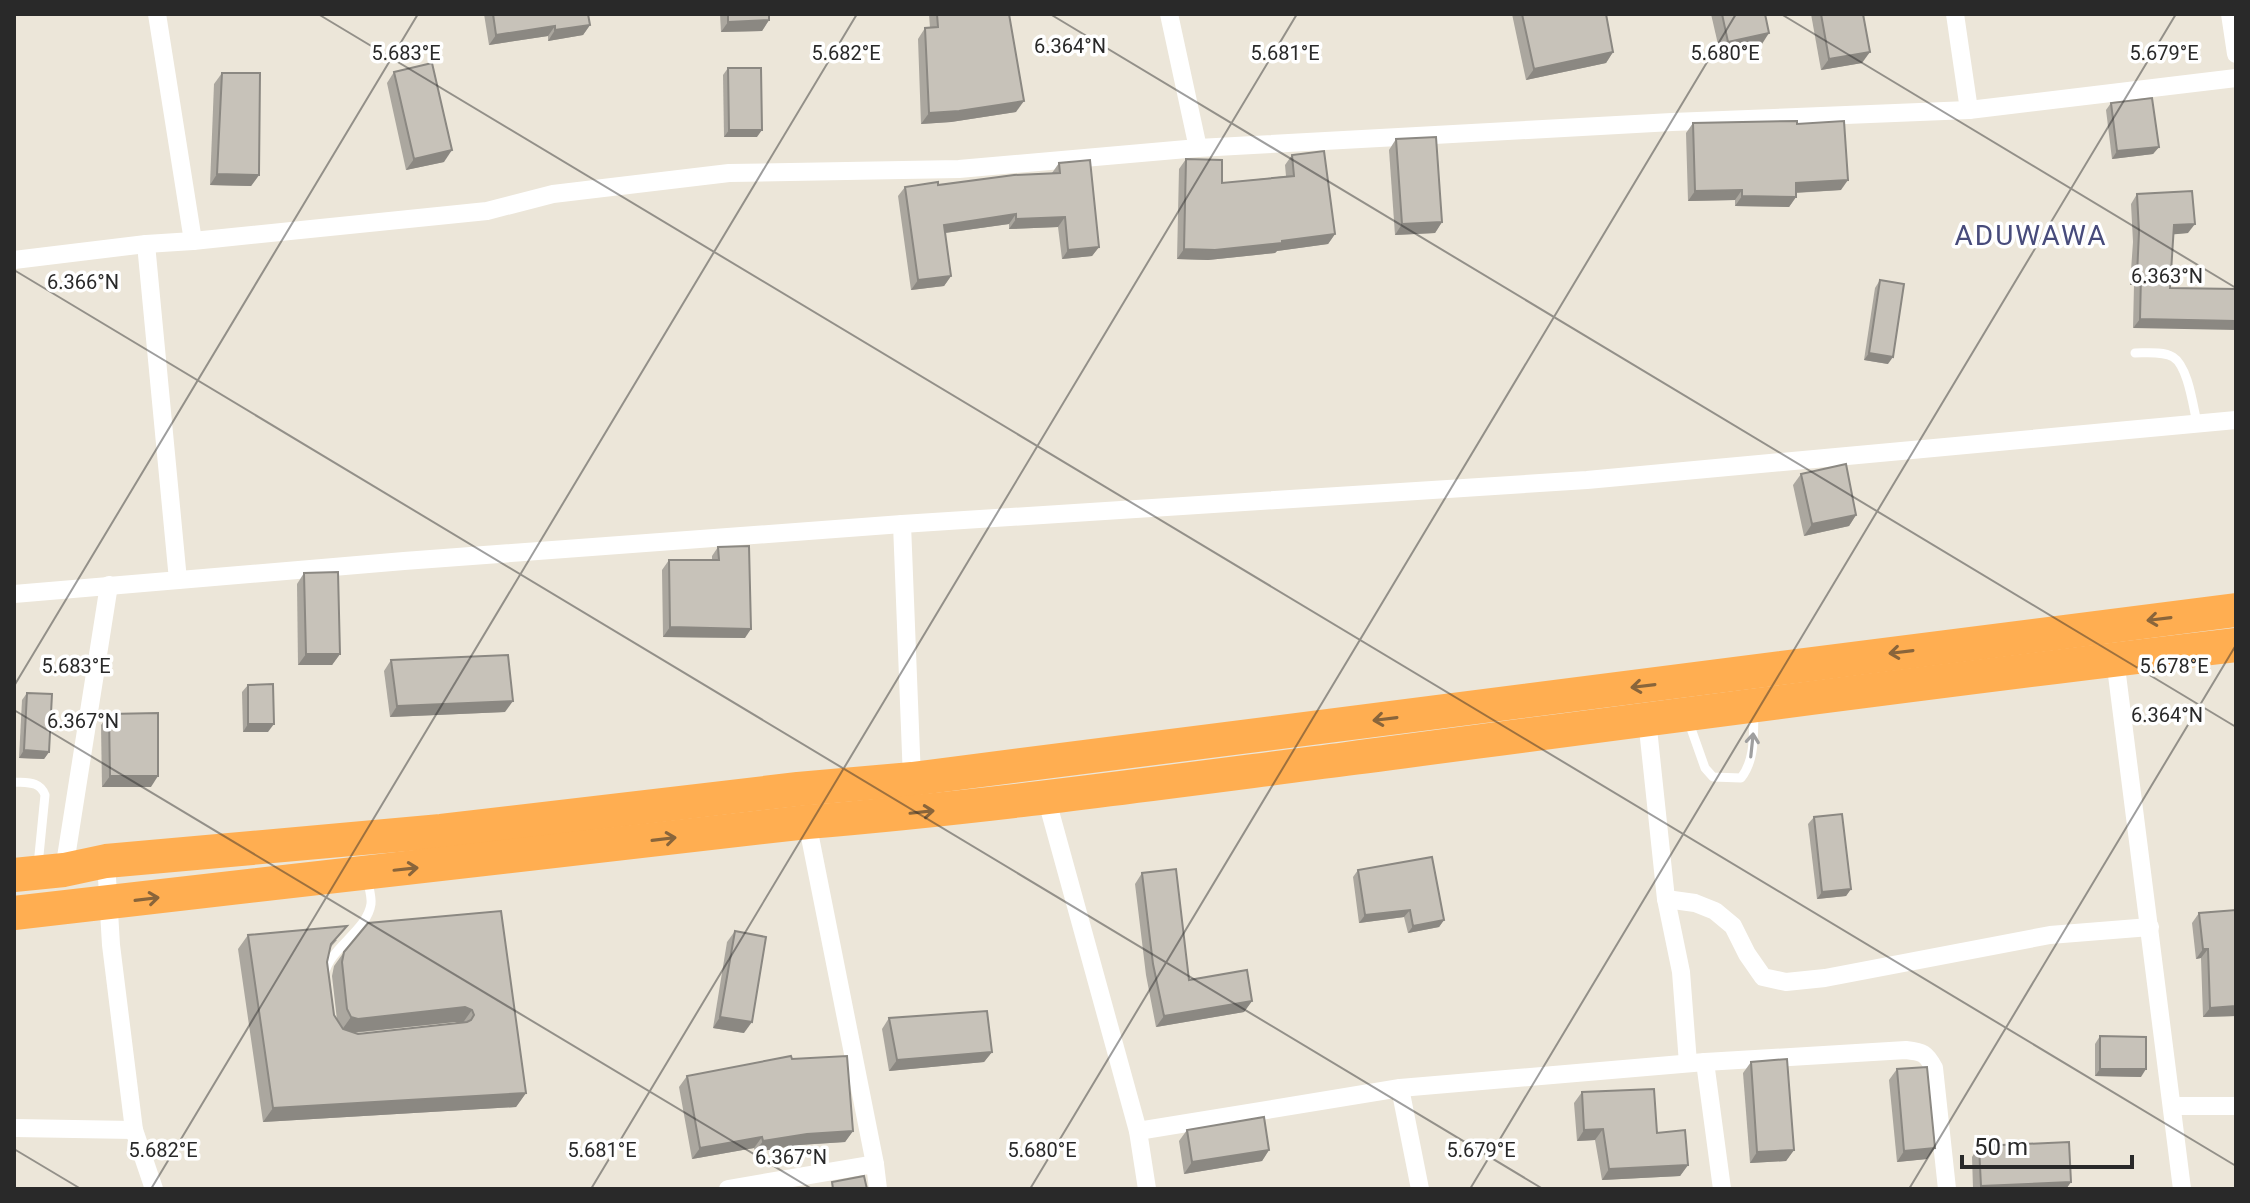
<svg xmlns="http://www.w3.org/2000/svg" width="2250" height="1203" font-family="Roboto,sans-serif">
  <style>
    .lines { fill: none; stroke-linecap: round; stroke-linejoin: round }
    .lane { stroke: #fff; stroke-width: 9 }
    .street { stroke: #fff; stroke-width: 18 }
    .highway { stroke: #ffae51; stroke-width: 34 }
    .wall { fill: #aba79f; fill-rule: evenodd }
    .shaded-wall { fill: #8b8882 }
    .building { fill: #c7c2b9; stroke: #8b8882; stroke-width: 2 }
    .oneway { stroke: #89653b }
    .oneway2 { stroke: #9f9f9f }
    .ticks { fill: none; stroke: #292929; stroke-width: 2; stroke-opacity: 0.45 }
    .labels { text-anchor: middle; dominant-baseline: central; stroke-width: 7; stroke-linejoin: round; paint-order: stroke }
    .quarter-label { font-size: 28px; letter-spacing: 2px; fill: #474b7b; stroke: #fff }
    .ticks-label { font-size: 20px; text-anchor: middle; fill: #292929; stroke: #fff; stroke-width: 7; stroke-linejoin: round; paint-order: stroke }
  </style>
  <rect width="100%" height="100%" fill="#ece6d9"/>
  <g class="lines">
    <!-- lane -->
    <g class="lane">
      <path d="M2135 353C2146 353 2163 351 2173 357 2188 366 2193 406 2197 423"/>
      <path d="M1688 720 1705 768 1713 777 1741 778C1756 759 1753 733 1754 710"/>
      <path d="M14 782C28 783 40 781 45 795L38 865"/>
      <path d="M324 975C330 947 367 931 371 904 372 896 368 885 367 877"/>
    </g>
    <!-- street -->
    <g class="street">
      <polyline points="157,14 193,241"/>
      <polyline points="1169,14 1198,148"/>
      <polyline points="1955,14 1969,110"/>
      <polyline points="2230,14 2236,54"/>
      <polyline points="146,244 178,580"/>
      <polyline points="14,260 146,244 193,241 487,211 553,194 729,173 959,169 1198,148 1672,122 1969,110 2236,78"/>
      <polyline points="902,524 912,779"/>
      <polyline points="14,594 404,561 902,524 1587,480 2236,420"/>
      <polyline points="2115,659 2182,1189"/>
      <polyline points="1647,719 1666,899 1681,972 1688,1063"/>
      <polyline points="1046,797 1138,1131 1147,1189"/>
      <polyline points="807,822 875,1164 878,1189"/>
      <polyline points="106,861 111,945 134,1130 154,1189"/>
      <polyline points="64,870 109,585"/>
      <polyline points="1666,899 1695,903 1715,911 1733,926 1747,954 1763,977 1786,982 1825,978 2050,935 2150,927"/>
      <polyline points="1705,1062 1722,1189"/>
      <polyline points="1400,1088 1420,1189"/>
      <polyline points="2174,1106 2236,1106"/>
      <polyline points="14,1128 134,1130"/>
      <path d="M1138 1131 1400 1088 1705 1062 1906 1050C1923 1052 1926 1053 1934 1068L1947 1189"/>
      <polyline points="728,1189 875,1164"/>
    </g>
    <!-- highway -->
    <g class="highway">
      <polyline points="14,875 64,870 106,861 441,831 798,789 912,779 2236,610"/>
      <path d="M14 913 807 822C987 807 1166 782 1346 759 1642 720 1939 680 2236 645"/>
    </g>
  </g>
  <!-- wall -->
  <g class="wall">
    <polygon points="484,14 588,14 590,25 583,35 548,41 548,36 489,45"/>
    <polygon points="720,14 769,14 769,20 762,31 721,32"/>
    <polygon points="929,14 1009,14 1016,112 951,122 921,124 918,39 925,28 930,28"/>
    <polygon points="1512,14 1606,14 1613,52 1606,63 1526,80"/>
    <polygon points="1711,14 1765,14 1762,44 1720,53"/>
    <polygon points="1811,14 1863,14 1862,63 1821,70"/>
    <polygon points="728,68 757,137 724,137 723,75"/>
    <polygon points="394,72 444,162 406,170 387,83"/>
    <polygon points="222,73 259,175 251,186 210,185 214,84"/>
    <polygon points="2111,103 2159,147 2153,154 2112,159 2106,110"/>
    <polygon points="1693,123 1797,124 1841,190 1796,193 1796,197 1789,207 1735,206 1735,200 1688,201 1686,133"/>
    <polygon points="1396,139 1442,222 1435,233 1395,235 1389,150"/>
    <polygon points="1292,155 1335,234 1328,244 1277,251 1275,253 1208,260 1177,259 1179,169 1186,159 1222,183 1286,176 1285,165"/>
    <polygon points="1059,163 1099,247 1092,256 1062,259 1058,227 1009,229 1009,224 945,233 951,276 944,286 911,290 898,196 905,187 938,185 1052,173"/>
    <polygon points="2137,194 2188,233 2173,234 2170,288 2133,328 2134,285 2130,285 2133,242 2131,204"/>
    <polygon points="1880,280 1888,364 1864,360 1875,288"/>
    <polygon points="1801,474 1856,515 1849,526 1804,536 1793,485"/>
    <polygon points="718,547 745,638 663,637 662,570 669,560 712,560 712,556"/>
    <polygon points="304,573 340,654 332,665 298,665 297,584"/>
    <polygon points="391,660 505,712 390,717 384,671"/>
    <polygon points="248,685 268,732 243,732 242,692"/>
    <polygon points="27,693 49,752 44,759 19,758 22,700"/>
    <polygon points="109,714 151,787 102,787 101,725"/>
    <polygon points="1814,817 1851,889 1846,896 1817,899 1808,824"/>
    <polygon points="1358,870 1444,920 1439,927 1408,933 1404,917 1359,923 1353,877"/>
    <polygon points="1142,873 1189,980 1252,1001 1244,1012 1156,1027 1146,975 1135,884"/>
    <polygon points="2236,910 2236,1016 2203,1017 2201,958 2196,959 2192,923 2199,913"/>
    <path d="M501 911 526 1093 516 1107 263 1122 238 949 248 935 337 940 330 948 327 962 334 1015 337 1020 332 976 334 966 344 952ZM455 1022 459 1023 358 1034 354 1033Z"/>
    <polygon points="735,931 744,1033 713,1028 727,942"/>
    <polygon points="889,1018 992,1052 984,1062 889,1071 882,1029"/>
    <polygon points="2100,1036 2141,1077 2095,1076 2095,1044"/>
    <polygon points="792,1059 853,1131 845,1142 799,1145 755,1152 754,1148 692,1159 679,1087 687,1076"/>
    <polygon points="1751,1062 1794,1150 1786,1161 1750,1163 1743,1073"/>
    <polygon points="1897,1069 1927,1159 1897,1162 1889,1080"/>
    <polygon points="1582,1092 1657,1133 1688,1165 1680,1176 1602,1180 1595,1140 1577,1141 1574,1103"/>
    <polygon points="1187,1130 1269,1150 1262,1161 1184,1174 1179,1141"/>
    <polygon points="1979,1146 2071,1182 2066,1189 1973,1189 1972,1157"/>
  </g>
  <!-- shaded-wall -->
  <g class="shaded-wall">
    <polygon points="769,20 762,31 721,32 728,22"/>
    <polygon points="590,25 583,35 548,41 555,30"/>
    <polygon points="555,26 548,36 489,45 496,35"/>
    <polygon points="1769,33 1762,44 1720,53 1728,42"/>
    <polygon points="1613,52 1606,63 1526,80 1534,69"/>
    <polygon points="1870,52 1862,63 1821,70 1829,59"/>
    <polygon points="1024,101 1016,112 951,122 921,124 929,113"/>
    <polygon points="729,130 762,130 757,137 724,137"/>
    <polygon points="2159,147 2153,154 2112,159 2117,151"/>
    <polygon points="452,150 444,162 406,170 414,159"/>
    <polygon points="217,174 259,175 251,186 210,185"/>
    <polygon points="1848,180 1841,190 1789,193 1796,183"/>
    <polygon points="1742,190 1735,200 1688,201 1695,191"/>
    <polygon points="1742,196 1796,197 1789,207 1735,206"/>
    <polygon points="1016,214 1009,224 937,234 944,225"/>
    <polygon points="1065,217 1058,227 1009,229 1016,219"/>
    <polygon points="1442,222 1435,233 1395,235 1402,224"/>
    <polygon points="2195,224 2188,233 2167,235 2174,225"/>
    <polygon points="1335,234 1328,244 1277,251 1275,253 1208,260 1177,259 1184,249 1282,241"/>
    <polygon points="1099,247 1092,256 1062,259 1068,250"/>
    <polygon points="2137,275 2141,276 2134,285 2130,285"/>
    <polygon points="951,276 944,286 911,290 918,280"/>
    <polygon points="2140,319 2236,321 2236,330 2133,328"/>
    <polygon points="1869,353 1893,357 1888,364 1864,360"/>
    <polygon points="1856,515 1849,526 1804,536 1812,524"/>
    <polygon points="670,627 751,629 745,638 663,637"/>
    <polygon points="306,654 340,654 332,665 298,665"/>
    <polygon points="513,701 505,712 390,717 397,706"/>
    <polygon points="248,724 274,724 268,732 243,732"/>
    <polygon points="24,750 49,752 44,759 19,758"/>
    <polygon points="110,776 158,776 151,787 102,787"/>
    <polygon points="1851,889 1846,896 1817,899 1822,892"/>
    <polygon points="1410,910 1404,917 1359,923 1365,915"/>
    <polygon points="1444,920 1439,927 1408,933 1413,926"/>
    <polygon points="2203,949 2208,949 2201,958 2196,959"/>
    <polygon points="1252,1001 1244,1012 1156,1027 1164,1016"/>
    <polygon points="2236,1006 2236,1016 2203,1017 2210,1008"/>
    <polygon points="465,1007 472,1010 462,1024 455,1022 348,1033 341,1031 351,1017"/>
    <polygon points="720,1017 752,1022 744,1033 713,1028"/>
    <polygon points="992,1052 984,1062 889,1071 897,1060"/>
    <polygon points="2100,1069 2146,1069 2141,1077 2095,1076"/>
    <polygon points="526,1093 516,1107 263,1122 273,1108"/>
    <polygon points="1603,1129 1595,1140 1577,1141 1584,1130"/>
    <polygon points="853,1131 845,1142 799,1145 755,1152 763,1141 807,1134"/>
    <polygon points="762,1137 754,1148 692,1159 700,1148"/>
    <polygon points="1935,1148 1927,1159 1897,1162 1904,1151"/>
    <polygon points="1269,1150 1262,1161 1184,1174 1192,1162"/>
    <polygon points="1794,1150 1786,1161 1750,1163 1757,1152"/>
    <polygon points="1688,1165 1680,1176 1602,1180 1609,1169"/>
    <polygon points="2071,1182 2066,1189 1979,1189 1981,1186"/>
  </g>
  <!-- building -->
  <g class="building">
    <polygon points="493,14 588,14 590,25 555,30 555,26 496,35"/>
    <polygon points="728,14 769,14 769,20 728,22"/>
    <polygon points="937,14 1009,14 1024,101 959,111 929,113 925,28 938,27"/>
    <polygon points="1522,14 1606,14 1613,52 1534,69"/>
    <polygon points="1722,14 1765,14 1769,33 1728,42"/>
    <polygon points="1821,14 1863,14 1870,52 1829,59"/>
    <polygon points="432,63 452,150 414,159 394,72"/>
    <polygon points="728,68 761,68 762,130 729,130"/>
    <polygon points="222,73 260,73 259,175 217,174"/>
    <polygon points="2152,98 2159,147 2117,151 2111,103"/>
    <polygon points="1797,121 1797,124 1844,121 1848,180 1796,183 1796,197 1742,196 1742,190 1695,191 1693,123"/>
    <polygon points="1436,137 1442,222 1402,224 1396,139"/>
    <polygon points="1324,151 1335,234 1282,241 1282,243 1215,250 1184,249 1186,159 1222,160 1222,183 1294,176 1292,155"/>
    <polygon points="1090,160 1099,247 1068,250 1065,217 1016,219 1016,214 944,225 951,276 918,280 905,187 938,182 938,185 1014,175 1060,173 1059,163"/>
    <polygon points="2192,191 2195,224 2174,225 2170,288 2236,289 2236,321 2140,319 2141,276 2137,275 2139,232 2137,194"/>
    <polygon points="1880,280 1904,284 1893,357 1869,353"/>
    <polygon points="1846,464 1856,515 1812,524 1801,474"/>
    <polygon points="749,546 751,629 670,627 669,560 719,560 718,547"/>
    <polygon points="338,572 340,654 306,654 304,573"/>
    <polygon points="508,655 513,701 397,706 391,660"/>
    <polygon points="273,684 274,724 248,724 248,685"/>
    <polygon points="27,693 52,694 49,752 24,750"/>
    <polygon points="158,713 158,776 110,776 109,714"/>
    <polygon points="1842,814 1851,889 1822,892 1814,817"/>
    <polygon points="1432,857 1444,920 1413,926 1410,910 1365,915 1358,870"/>
    <polygon points="1176,869 1189,980 1247,970 1252,1001 1164,1016 1153,964 1142,873"/>
    <polygon points="2236,910 2236,1006 2210,1008 2208,949 2203,949 2199,913"/>
    <polygon points="501,911 526,1093 273,1108 248,935 347,926 331,944 327,962 334,1015 343,1029 358,1034 467,1022 471,1020 474,1015 472,1010 465,1007 358,1019 351,1017 347,1009 342,962 344,952 368,923"/>
    <polygon points="735,931 766,937 752,1022 720,1017"/>
    <polygon points="987,1011 992,1052 897,1060 889,1018"/>
    <polygon points="2100,1036 2146,1037 2146,1069 2100,1069"/>
    <polygon points="791,1056 792,1059 847,1056 853,1131 807,1134 763,1141 762,1137 700,1148 687,1076"/>
    <polygon points="1787,1059 1794,1150 1757,1152 1751,1062"/>
    <polygon points="1927,1067 1935,1148 1904,1151 1897,1069"/>
    <polygon points="1654,1089 1657,1133 1685,1130 1688,1165 1609,1169 1603,1129 1584,1130 1582,1092"/>
    <polygon points="1264,1117 1269,1150 1192,1162 1187,1130"/>
    <polygon points="2069,1142 2071,1182 1981,1186 1979,1146"/>
    <polygon points="864,1176 867,1189 833,1189 832,1182"/>
  </g>
  <!-- one-way arrows -->
  <defs><path id="oneway-shaft" d="M-6 0H5M1.5-3L5.5 0L1.5 3" fill="none" stroke-width="1.6" stroke-linecap="round" stroke-linejoin="round" transform="scale(2)"/></defs>
  <g class="oneway">
    <use href="#oneway-shaft" transform="translate(2159 619) rotate(173)"/>
    <use href="#oneway-shaft" transform="translate(1901 652) rotate(173)"/>
    <use href="#oneway-shaft" transform="translate(1643 686) rotate(173)"/>
    <use href="#oneway-shaft" transform="translate(1385 719) rotate(173)"/>
    <use href="#oneway-shaft" transform="translate(922 812) rotate(-6)"/>
    <use href="#oneway-shaft" transform="translate(664 839) rotate(-7)"/>
    <use href="#oneway-shaft" transform="translate(406 869) rotate(-6)"/>
    <use href="#oneway-shaft" transform="translate(147 899) rotate(-7)"/>
  </g>
  <use class="oneway2" href="#oneway-shaft" transform="translate(1752 745) rotate(-84)"/>
  <!-- ticks -->
  <path class="ticks" d="M318 14 2236 1166M1050 14 2236 727M1781 14 2236 288M14 270 1543 1189M14 686 418 14M14 710 812 1189M14 1149 81 1189M151 1189 857 14M591 1189 1297 14M1030 1189 1736 14M1470 1189 2176 14M1909 1189 2236 645"/>
  <g class="labels">
    <!-- quarter labels -->
    <g class="quarter-label">
      <text x="2031" y="235">ADUWAWA</text>
    </g>
  </g>
  <g class="ticks-label">
    <text x="1070" y="53">6.364°N</text>
    <text x="406" y="60">5.683°E</text>
    <text x="846" y="60">5.682°E</text>
    <text x="1285" y="60">5.681°E</text>
    <text x="1725" y="60">5.680°E</text>
    <text x="2164" y="60">5.679°E</text>
    <text x="2167" y="283">6.363°N</text>
    <text x="83" y="289">6.366°N</text>
    <text x="76" y="673">5.683°E</text>
    <text x="2174" y="673">5.678°E</text>
    <text x="2167" y="722">6.364°N</text>
    <text x="83" y="728">6.367°N</text>
    <text x="163" y="1157">5.682°E</text>
    <text x="602" y="1157">5.681°E</text>
    <text x="1042" y="1157">5.680°E</text>
    <text x="1481" y="1157">5.679°E</text>
    <text x="791" y="1164">6.367°N</text>
  </g>
  <!-- border -->
  <rect width="2250" height="1203" fill="none" stroke="#292929" stroke-width="32"/>
  <!-- scale -->
  <path d="M1962 1155v12h170v-12" fill="none" stroke="#292929" stroke-width="4"/>
  <text x="1974" y="1155" font-size="24" fill="#292929" stroke="#ffffff" stroke-width="6" paint-order="stroke">50 m</text>
</svg>
